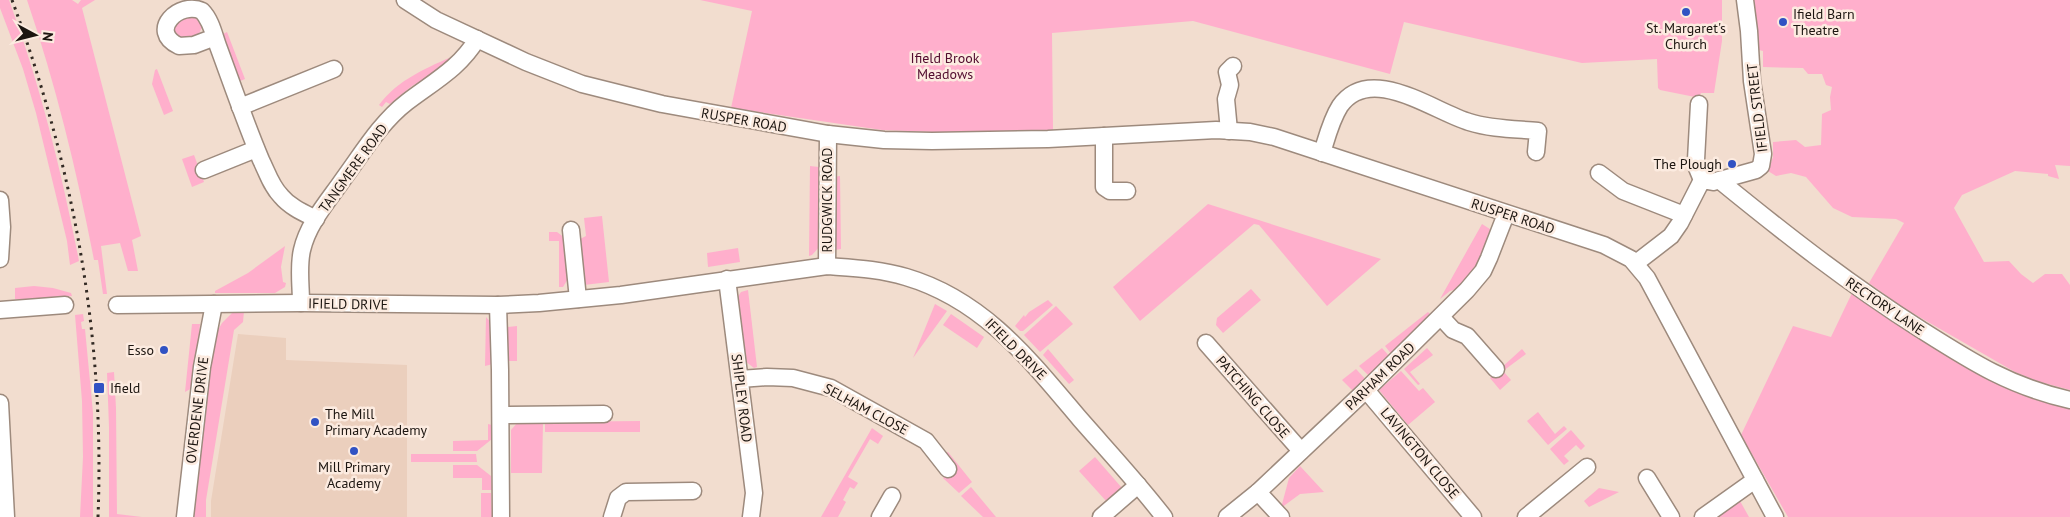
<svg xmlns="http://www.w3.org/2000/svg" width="2070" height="517" font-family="'PT Sans',sans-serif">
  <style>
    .built { fill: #ebcfbd }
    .green { fill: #ffafcc }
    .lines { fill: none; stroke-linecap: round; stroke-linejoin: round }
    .minor-casing { stroke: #9d8a7d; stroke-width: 19 }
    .minor { stroke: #fff; stroke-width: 16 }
    .rail { stroke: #332a24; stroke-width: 3; stroke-dasharray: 2.5 5; stroke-linecap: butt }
    .poi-dot { fill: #3152c3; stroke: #fcebe0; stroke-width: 2 }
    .labels { text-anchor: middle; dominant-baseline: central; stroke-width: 5; stroke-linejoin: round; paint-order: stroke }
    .poi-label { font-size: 14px; fill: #1c1510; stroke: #fcebe0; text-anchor: start }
    .park-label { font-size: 14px; fill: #510c2e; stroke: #fcebe0 }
    .street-label { font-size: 14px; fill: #1c1510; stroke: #fcebe0 }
  </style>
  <rect width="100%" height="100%" fill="#f2ddcf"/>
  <!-- built -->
  <polygon class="built" points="238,334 286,338 286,360 407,365 407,517 211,517 211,501"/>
  <!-- green -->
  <g class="green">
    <path d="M0 0H9C41 88 61 169 79 261L70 265 67 241 36 113 23 69 0 8Z"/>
    <path d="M27 0H72L78 4 81 0H95L82 8 141 236 132 240 138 271H128L120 243 101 246 107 294H103L98 260H94C77 172 56 85 27 0Z"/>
    <polygon points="700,0 1722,0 1722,41 1714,93 1701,93 1700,95 1696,95 1695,97 1660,90 1658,88 1657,59 1582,63 1404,22 1390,74 1193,21 1052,33 1053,130 960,133 882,130 731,108 752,11"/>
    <polygon points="1750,0 2070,0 2070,166 2055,165 2059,179 2048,176 2048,174 2015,171 1962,195 1954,208 1984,262 2009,261 2021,274 2033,283 2045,274 2062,274 2070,285 2070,390 2037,381 2015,372 1902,307 1869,283 1904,223 1896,219 1852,217 1833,208 1806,177 1791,173 1776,176 1768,171 1773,157 1773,142 1796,140 1805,147 1821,145 1822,114 1831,110 1830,97 1832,87 1826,85 1822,74 1808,74 1803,68 1763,67 1763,51 1755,49"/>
    <polygon points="192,11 202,22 202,27 198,36 179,39 173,31 172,21"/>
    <polygon points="227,32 245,79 240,81 221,35"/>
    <path d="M456 55 444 68 412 86 390 104 386 102 382 107 379 105C397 80 428 67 456 55Z"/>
    <polygon points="157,69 173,111 164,115 152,84 155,70"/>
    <polygon points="194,155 204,182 192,187 182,159"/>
    <polygon points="810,166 819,167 820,246 812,255 809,256"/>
    <polygon points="840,176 841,249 835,250 834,177"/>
    <polygon points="1208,204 1381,259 1327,306 1259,225 1254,224 1140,321 1113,287"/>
    <polygon points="602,216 609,282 584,285 580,239 586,236 584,218"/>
    <polygon points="1482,224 1493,231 1478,266 1460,288 1450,291 1440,299"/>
    <polygon points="549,232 557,232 565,238 569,277 563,287 559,287 559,241 549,241"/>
    <polygon points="285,246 281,267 283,282 286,283 285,287 275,293 215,293 215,291 248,273"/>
    <polygon points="738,248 740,262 708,267 707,253"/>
    <polygon points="34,286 53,288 71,293 72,296 31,300 15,299 15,288"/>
    <polygon points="1251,289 1261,300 1223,333 1216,325 1217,318"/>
    <polygon points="748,290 757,367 754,368 745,361 737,298 741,292"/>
    <polygon points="1852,293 2070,407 2070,517 1788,517 1741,435 1793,326 1831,337"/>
    <polygon points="1048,300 1053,305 1023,331 1020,331 1015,326 1024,315 1025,317 1029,312"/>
    <polygon points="935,304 947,311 913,358"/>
    <polygon points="1056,306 1073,324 1040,352 1024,335"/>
    <polygon points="234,311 244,311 243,322 234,330 206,500 206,517 192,517 209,369 217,332 222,323"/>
    <polygon points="1428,312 1431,315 1393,356 1385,346"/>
    <polygon points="83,314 84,321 81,322 82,329 85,329 93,413 93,517 80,517 83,457 82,401 75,315"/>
    <polygon points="951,314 984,337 977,348 943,325"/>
    <polygon points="486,317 493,325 493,364 485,366"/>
    <polygon points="192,324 200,324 194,383 192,388 185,392"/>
    <polygon points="517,326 517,361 508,361 507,327"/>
    <polygon points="1382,348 1391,358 1371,378 1359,366"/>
    <polygon points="1427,348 1433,355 1410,372 1420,384 1418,385 1404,369"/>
    <polygon points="1048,349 1074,380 1069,384 1043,355"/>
    <polygon points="1522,349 1526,354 1503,371 1511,380 1500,390 1490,378"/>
    <polygon points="1356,369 1368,382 1355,393 1342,380"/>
    <polygon points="1401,371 1419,391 1423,388 1435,402 1408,425 1379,390"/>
    <polygon points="114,372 116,408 117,514 142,517 109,517 109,427 107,373"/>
    <polygon points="1538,412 1555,434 1564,426 1567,429 1548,445 1527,421"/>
    <polygon points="640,421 640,432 545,432 545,422"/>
    <polygon points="518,422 543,422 542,473 511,473 511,430"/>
    <polygon points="488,424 492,425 492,439 477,451 453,451 453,441 488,440"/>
    <polygon points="872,428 883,436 878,444 870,439 848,477 858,483 854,489 850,487 843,500 846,502 838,517 821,517"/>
    <polygon points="1571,430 1585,446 1581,450 1576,445 1564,456 1569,461 1564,465 1550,449"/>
    <polygon points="948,452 972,482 959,493 943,478 956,466 946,453"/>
    <polygon points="411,454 476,454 477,462 411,462"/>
    <polygon points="1095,457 1122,488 1107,502 1079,471"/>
    <polygon points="453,465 477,465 491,476 492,490 482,490 482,478 453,478"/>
    <polygon points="1300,466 1324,492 1300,494 1281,508 1289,478"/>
    <polygon points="971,487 996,517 983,517 961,496"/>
    <polygon points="1599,488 1619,492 1589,507 1584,501"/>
    <polygon points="481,493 491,493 492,517 481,517"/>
    <polygon points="1740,501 1749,517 1718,517"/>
  </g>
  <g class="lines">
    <!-- minor casing -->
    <g class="minor-casing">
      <g id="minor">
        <polyline points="405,0 436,20 526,62 582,84 662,104 828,134 884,140 932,141 1048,139 1216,130 1250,132 1274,137 1604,245 1631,259 1647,278 1775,517"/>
        <path d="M215 37 194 45 179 46C147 31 180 0 202 11 211 20 214 35 218 46 232 84 245 122 261 160 267 172 271 186 281 196 290 207 304 213 316 219"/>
        <polyline points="1699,104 1696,160 1697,168 1702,180"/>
        <polyline points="240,107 334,69"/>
        <polyline points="1229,131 1226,99 1230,85 1227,72 1233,66"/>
        <polyline points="1104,136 1104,187 1110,191 1127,191"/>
        <path d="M1322 153C1327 137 1331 120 1340 106 1370 63 1433 111 1469 122 1491 129 1515 129 1538 131L1536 152"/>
        <polyline points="204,170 256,149"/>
        <polyline points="1599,173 1623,191 1684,215"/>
        <path d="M1719 180C1784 233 1849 284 1920 329 1972 362 2009 386 2070 400"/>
        <polyline points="0,200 2,227 0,259"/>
        <polyline points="571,230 578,299"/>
        <polyline points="1636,263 1671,236 1680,223 1702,180 1713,182 1756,170 1761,166 1763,154 1752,81 1749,31 1745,0"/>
        <polyline points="827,266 828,134"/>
        <polyline points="727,279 754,493 751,517"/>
        <path d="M301 303C301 285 298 267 302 250 308 223 329 200 344 178 363 152 381 122 407 102 433 82 460 68 477 39"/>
        <path d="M117 305 301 303 498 305 539 303 621 295 827 266C854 268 880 269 906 277 984 300 1030 360 1080 419 1108 451 1138 483 1164 517"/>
        <polyline points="498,305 500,370 501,517"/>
        <polyline points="0,310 65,305"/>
        <polyline points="1441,317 1453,330 1467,336 1496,369"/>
        <polyline points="1206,343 1301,451"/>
        <polyline points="740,379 767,377 793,378 831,388 926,441 948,469"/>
        <polyline points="1366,390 1473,517"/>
        <polyline points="0,403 6,517"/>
        <polyline points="501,415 604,414"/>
        <polyline points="1647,478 1671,517"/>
        <polyline points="1258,492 1281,517"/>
        <polyline points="185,517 202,367 214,304"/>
        <polyline points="612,517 618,498 626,492 693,491"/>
        <polyline points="880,517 892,496"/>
        <polyline points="1101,517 1138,485"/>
        <polyline points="1227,517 1258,492 1366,390 1467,290 1483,271 1489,258 1506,214"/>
        <polyline points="1526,517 1587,467"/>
        <polyline points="1703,517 1755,480"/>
      </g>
    </g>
    <!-- minor -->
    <use href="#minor" class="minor"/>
    <!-- rail -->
    <path class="rail" d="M12 0C74 168 105 338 98 517"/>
  </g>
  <!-- markers -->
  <g class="poi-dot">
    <circle cx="1686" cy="12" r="5"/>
    <circle cx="1783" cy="22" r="5"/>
    <circle cx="1732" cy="164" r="5"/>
    <circle cx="164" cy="350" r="5"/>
    <rect x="93" y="382" width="12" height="12" rx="2.5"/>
    <circle cx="315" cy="422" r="5"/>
    <circle cx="354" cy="451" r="5"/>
  </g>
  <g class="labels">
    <!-- poi labels -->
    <g class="poi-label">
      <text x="1793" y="14">Ifield Barn<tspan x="1793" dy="16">Theatre</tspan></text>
      <text x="1686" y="28" text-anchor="middle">St. Margaret's<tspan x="1686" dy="16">Church</tspan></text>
      <text x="1722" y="164" text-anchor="end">The Plough</text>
      <text x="154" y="350" text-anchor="end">Esso</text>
      <text x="110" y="388">Ifield</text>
      <text x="325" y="414">The Mill<tspan x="325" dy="16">Primary Academy</tspan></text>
      <text x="354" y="467" text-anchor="middle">Mill Primary<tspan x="354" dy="16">Academy</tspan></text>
    </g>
    <!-- park labels -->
    <g class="park-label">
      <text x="945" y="58">Ifield Brook<tspan x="945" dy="16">Meadows</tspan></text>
    </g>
    <!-- street labels -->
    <g class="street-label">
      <text transform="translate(1757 108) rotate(-97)">IFIELD STREET</text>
      <text transform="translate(744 120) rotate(10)">RUSPER ROAD</text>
      <text transform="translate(353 168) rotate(-54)">TANGMERE ROAD</text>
      <text transform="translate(827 200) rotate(-90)">RUDGWICK ROAD</text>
      <text transform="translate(1513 216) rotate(18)">RUSPER ROAD</text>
      <text transform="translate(348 304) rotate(1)">IFIELD DRIVE</text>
      <text transform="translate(1885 306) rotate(34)">RECTORY LANE</text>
      <text transform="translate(1016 349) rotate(45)">IFIELD DRIVE</text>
      <text transform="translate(1380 376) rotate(-44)">PARHAM ROAD</text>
      <text transform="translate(1253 397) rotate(49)">PATCHING CLOSE</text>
      <text transform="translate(742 398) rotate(83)">SHIPLEY ROAD</text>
      <text transform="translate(866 409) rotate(28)">SELHAM CLOSE</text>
      <text transform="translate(197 410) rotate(-83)">OVERDENE DRIVE</text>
      <text transform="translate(1420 453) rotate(50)">LAVINGTON CLOSE</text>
    </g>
  </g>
  <!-- north arrow -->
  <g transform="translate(35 35) rotate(97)" stroke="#fcebe0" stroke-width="4" paint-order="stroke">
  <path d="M0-4L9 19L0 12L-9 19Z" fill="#1c1510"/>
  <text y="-8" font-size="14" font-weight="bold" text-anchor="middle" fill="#1c1510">N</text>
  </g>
</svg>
